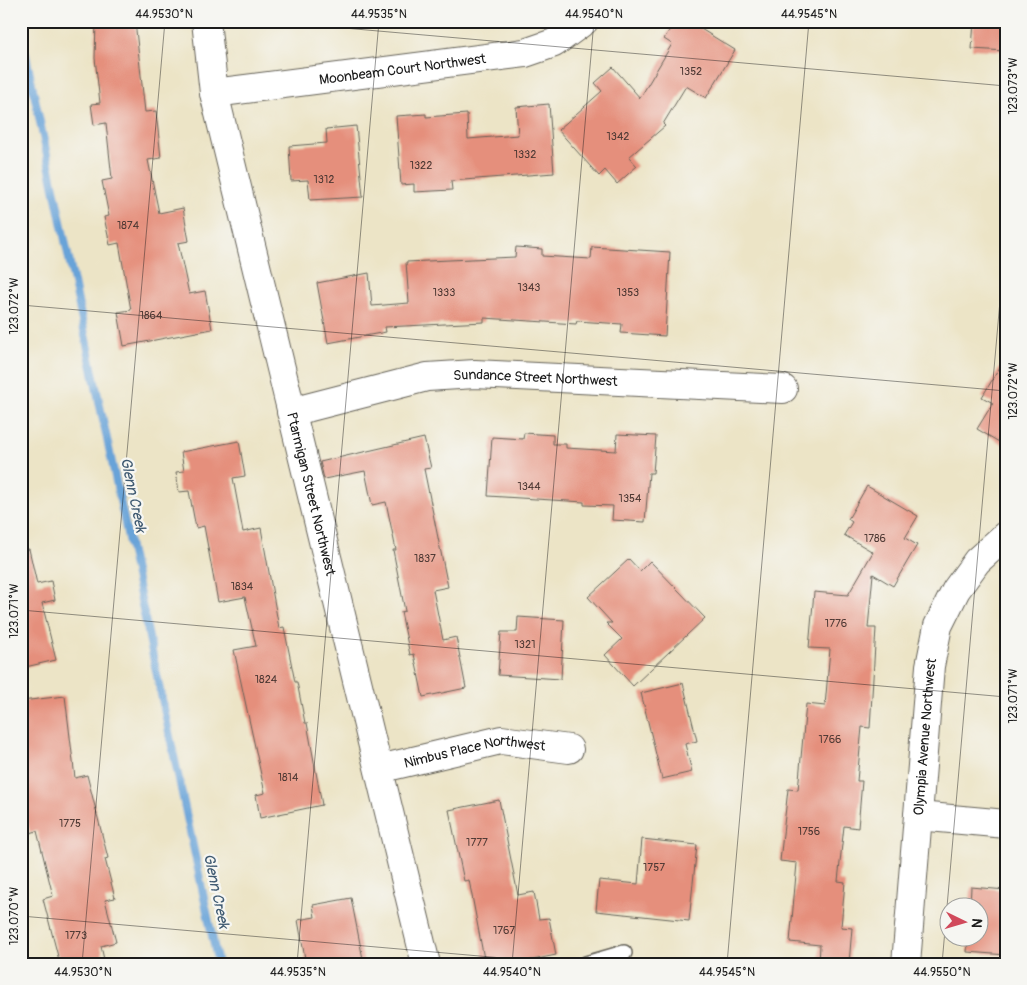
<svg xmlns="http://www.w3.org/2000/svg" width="1027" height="985" font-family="Pangolin,sans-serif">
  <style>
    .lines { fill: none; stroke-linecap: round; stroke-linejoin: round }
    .stream { stroke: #67a3d8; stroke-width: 8 }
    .building { fill: #e58f7c }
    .service-casing { stroke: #656258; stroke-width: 18 }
    .minor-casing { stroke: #656258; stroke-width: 30 }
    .service { stroke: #fff; stroke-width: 15 }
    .minor { stroke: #fff; stroke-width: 28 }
    .ticks { fill: none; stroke: #1c1c1c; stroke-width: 1; stroke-opacity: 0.45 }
    .labels { text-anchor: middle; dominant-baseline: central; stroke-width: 4.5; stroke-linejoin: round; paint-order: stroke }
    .number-label { font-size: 11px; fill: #4e3934 }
    .street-label { font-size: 14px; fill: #1c1c1c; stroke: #f6f6f2 }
    .water-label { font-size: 15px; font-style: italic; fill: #3e5971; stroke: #f6f6f2 }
    .neatline { fill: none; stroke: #1c1c1c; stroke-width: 2 }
    .ticks-label { font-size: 12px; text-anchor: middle; fill: #1c1c1c }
  </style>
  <rect width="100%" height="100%" fill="#f6f6f2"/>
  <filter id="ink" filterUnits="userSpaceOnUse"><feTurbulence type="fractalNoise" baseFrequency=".02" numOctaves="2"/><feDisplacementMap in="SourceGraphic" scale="10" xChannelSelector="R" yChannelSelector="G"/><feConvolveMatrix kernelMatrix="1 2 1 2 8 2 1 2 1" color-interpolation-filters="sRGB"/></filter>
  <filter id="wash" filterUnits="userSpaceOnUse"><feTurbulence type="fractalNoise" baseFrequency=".0096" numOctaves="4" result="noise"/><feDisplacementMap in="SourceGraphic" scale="20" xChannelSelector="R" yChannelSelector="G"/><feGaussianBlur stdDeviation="1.12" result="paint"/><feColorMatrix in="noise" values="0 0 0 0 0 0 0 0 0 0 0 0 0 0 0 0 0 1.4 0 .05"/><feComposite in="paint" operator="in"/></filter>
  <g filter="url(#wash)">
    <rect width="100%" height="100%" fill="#ece4c6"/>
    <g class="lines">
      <!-- stream -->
      <polyline class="stream" points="21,32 218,964"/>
    </g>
    <g id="blocks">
      <!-- building -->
      <g class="building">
        <polygon points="96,21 135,21 145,112 156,111 161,158 148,160 159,213 183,208 189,241 178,243 189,294 205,291 212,329 124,346 118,312 131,310 119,243 110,245 104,217 109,216 102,181 112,179 106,123 94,125 91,104 100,103 95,58"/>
        <polygon points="675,21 688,21 735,50 706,98 686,86 663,124 665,126 629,157 637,166 617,184 605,170 599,176 558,130 602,91 595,83 613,67 640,98 672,44 664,39"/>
        <polygon points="974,21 1006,21 1006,51 972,49"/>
        <polygon points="549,104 554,173 451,181 452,190 414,192 414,184 401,185 396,116 426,114 426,117 467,114 468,139 518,135 516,107"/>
        <polygon points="356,126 363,197 310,200 308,180 291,181 289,146 327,143 326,129"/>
        <polygon points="516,247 542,249 542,256 591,259 592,247 670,252 665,336 621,333 622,324 577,321 576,324 484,318 484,322 385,327 386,332 328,343 317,283 369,273 372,306 409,303 406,262 515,257"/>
        <polygon points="1006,357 1006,446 977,429 993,403 982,397"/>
        <polygon points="524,433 553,435 553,444 566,444 566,448 616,451 617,434 656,436 653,473 649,473 645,522 612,520 613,506 584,505 584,502 488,496 492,437 523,439"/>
        <polygon points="424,438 431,468 424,469 448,587 433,590 443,640 456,637 466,688 423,697 414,654 410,655 401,612 405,611 393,550 396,550 386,502 372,505 365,471 324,479 320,462"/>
        <polygon points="239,441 245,476 233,478 243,532 261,528 279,628 284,627 295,682 297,682 305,723 307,723 322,805 260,818 256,795 265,793 234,650 256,646 245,597 218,602 204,526 196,528 189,491 179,492 176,472 184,471 181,452"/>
        <polygon points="867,486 918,516 905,538 917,545 893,586 873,574 868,628 876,628 870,728 862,727 857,781 862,781 858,828 844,826 838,881 845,882 841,927 852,928 849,964 819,964 820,945 790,942 797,863 780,861 788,789 798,790 806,704 825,706 830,649 809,648 814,592 848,595 873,552 844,535 852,522 848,519"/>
        <polygon points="29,549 37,584 51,581 55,600 42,603 56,660 21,668 21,550"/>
        <polygon points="629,559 640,571 650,561 705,618 633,686 605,655 622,639 606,623 612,623 588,597"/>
        <polygon points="518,617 564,620 561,679 498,675 501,632 517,632"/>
        <polygon points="683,683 697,741 685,744 692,772 662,779 641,693"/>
        <polygon points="65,696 75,778 87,775 108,858 105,859 115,898 105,900 116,942 101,946 105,964 60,964 43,899 53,896 37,831 30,833 21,797 21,701"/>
        <polygon points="499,800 518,895 534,892 539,919 549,918 556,955 513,964 485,964 469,880 464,881 449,810"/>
        <polygon points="642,839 697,845 689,921 596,911 599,880 638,884"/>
        <polygon points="971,887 1006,890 1006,955 967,952 968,938 980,938 980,908 970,908"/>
        <polygon points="351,898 364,964 306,964 298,920 315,917 313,905"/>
      </g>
    </g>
  </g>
  <g filter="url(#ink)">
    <use href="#blocks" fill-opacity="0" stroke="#656258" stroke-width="1"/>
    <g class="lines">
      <!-- service casing -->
      <g class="service-casing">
        <polyline id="service" points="586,964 624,953"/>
      </g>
      <!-- minor casing -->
      <g class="minor-casing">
        <g id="minor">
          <path id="s1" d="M206 21 214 93 426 964"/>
          <path id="s2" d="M214 93 525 53 554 43 584 21"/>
          <path id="s3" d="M291 412 427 377 475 374 783 389"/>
          <path id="s4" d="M379 769 501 740 569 749"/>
          <polyline points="918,816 1006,824"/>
          <path id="s5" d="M906 964 930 666 938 626 956 590 977 561 1006 535"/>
        </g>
      </g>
      <!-- service -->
      <use href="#service" class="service"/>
      <!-- minor -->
      <use href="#minor" class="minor"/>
    </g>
  </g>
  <!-- ticks -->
  <path class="ticks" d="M264 21 1006 86M21 305 1006 391M21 610 1006 697M21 916 571 964M82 964 165 21M297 964 379 21M512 964 594 21M727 964 809 21M942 964 1006 232"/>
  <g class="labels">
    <!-- number labels -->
    <g class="number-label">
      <text x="691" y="71">1352</text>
      <text x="618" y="136">1342</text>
      <text x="525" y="154">1332</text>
      <text x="421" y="165">1322</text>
      <text x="324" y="179">1312</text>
      <text x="128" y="225">1874</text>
      <text x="529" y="287">1343</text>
      <text x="444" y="292">1333</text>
      <text x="628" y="292">1353</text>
      <text x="151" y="315">1864</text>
      <text x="529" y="486">1344</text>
      <text x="630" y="498">1354</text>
      <text x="875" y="538">1786</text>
      <text x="425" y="558">1837</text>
      <text x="242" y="586">1834</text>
      <text x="836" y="623">1776</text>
      <text x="525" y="644">1321</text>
      <text x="266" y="679">1824</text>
      <text x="830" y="739">1766</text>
      <text x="288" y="777">1814</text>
      <text x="70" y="823">1775</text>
      <text x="809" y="831">1756</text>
      <text x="477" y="842">1777</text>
      <text x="654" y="867">1757</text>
      <text x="504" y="930">1767</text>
      <text x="76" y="935">1773</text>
    </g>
    <!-- street labels -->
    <g class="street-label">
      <text stroke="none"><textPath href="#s2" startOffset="190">Moonbeam Court Northwest</textPath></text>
      <text stroke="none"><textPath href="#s3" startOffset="249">Sundance Street Northwest</textPath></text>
      <text stroke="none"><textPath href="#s1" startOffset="485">Ptarmigan Street Northwest</textPath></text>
      <text stroke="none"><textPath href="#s5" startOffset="228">Olympia Avenue Northwest</textPath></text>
      <text stroke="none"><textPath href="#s4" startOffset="98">Nimbus Place Northwest</textPath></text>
    </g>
    <!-- water labels -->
    <g class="water-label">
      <text transform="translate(133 495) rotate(78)">Glenn Creek</text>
      <text transform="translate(216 891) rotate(78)">Glenn Creek</text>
    </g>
  </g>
  <!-- margin -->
  <rect width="1027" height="985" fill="none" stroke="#f6f6f2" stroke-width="55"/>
  <!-- north arrow -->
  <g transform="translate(964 922) rotate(95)"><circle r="24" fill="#f6f6f2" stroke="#9f9f9c"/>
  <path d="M0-4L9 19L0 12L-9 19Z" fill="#d1495b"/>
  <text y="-8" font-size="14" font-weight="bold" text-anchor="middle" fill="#1c1c1c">N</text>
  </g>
  <rect x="28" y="28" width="972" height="930" class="neatline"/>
  <g class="ticks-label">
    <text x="164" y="18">44.9530°N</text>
    <text x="379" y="18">44.9535°N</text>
    <text x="594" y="18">44.9540°N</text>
    <text x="809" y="18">44.9545°N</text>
    <text transform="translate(1013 86) rotate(-90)" y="4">123.073°W</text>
    <text transform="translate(14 306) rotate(-90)" y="4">123.072°W</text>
    <text transform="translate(1013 391) rotate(-90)" y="4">123.072°W</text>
    <text transform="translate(14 611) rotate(-90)" y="4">123.071°W</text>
    <text transform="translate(1013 696) rotate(-90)" y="4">123.071°W</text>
    <text transform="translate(14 916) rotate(-90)" y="4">123.070°W</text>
    <text x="83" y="976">44.9530°N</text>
    <text x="298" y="976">44.9535°N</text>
    <text x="512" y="976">44.9540°N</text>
    <text x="727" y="976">44.9545°N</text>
    <text x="942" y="976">44.9550°N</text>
  </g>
</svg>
